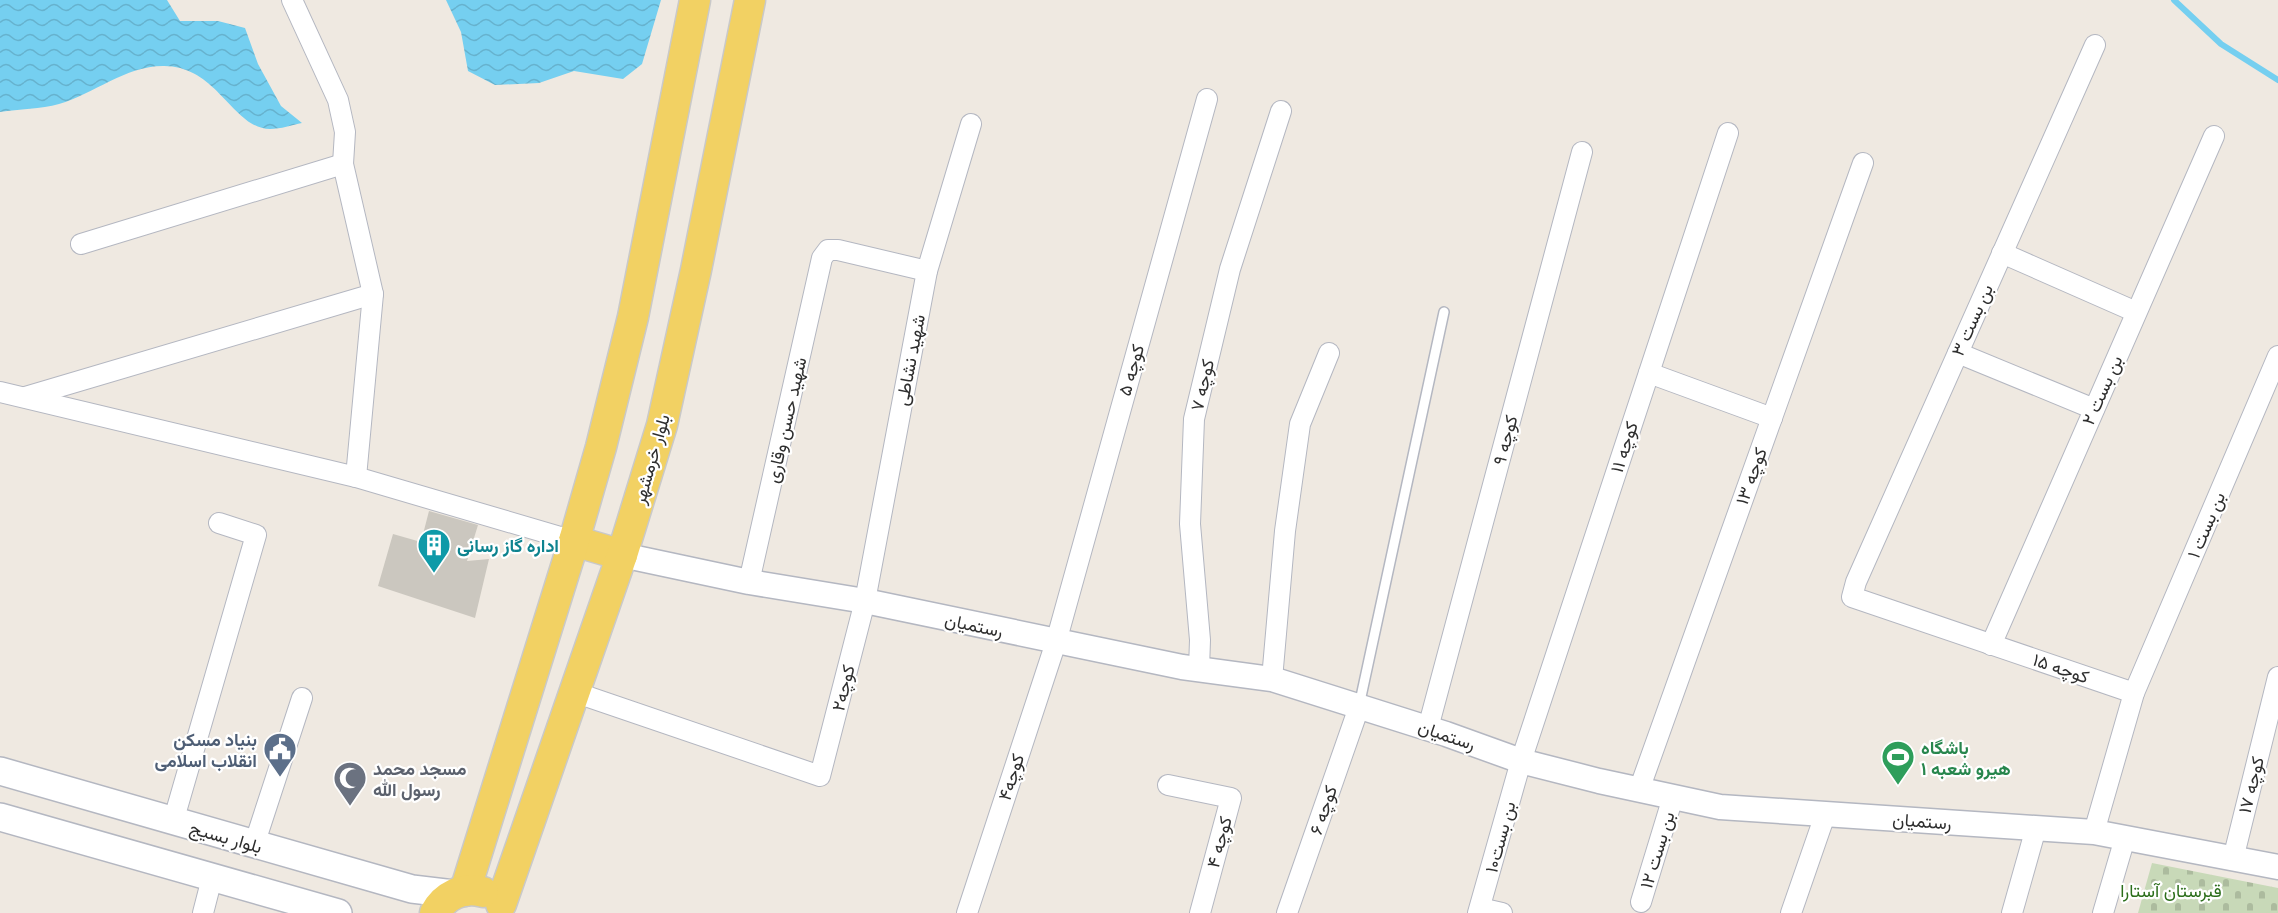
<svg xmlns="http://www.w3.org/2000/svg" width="2278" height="913" font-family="Raleway,Vazirmatn,sans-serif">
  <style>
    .cemetery { fill: url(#cemetery-stones) }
    .water { fill: url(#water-waves) }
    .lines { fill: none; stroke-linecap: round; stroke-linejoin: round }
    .stream { stroke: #75cff0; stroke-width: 6 }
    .building { fill: #cbc7bf }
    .service-casing { stroke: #b4b7c1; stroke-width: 12 }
    .minor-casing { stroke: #b4b7c1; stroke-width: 22 }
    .tertiary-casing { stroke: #b4b7c1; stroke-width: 27 }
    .secondary-casing { stroke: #b4b7c1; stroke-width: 30 }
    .primary-casing { stroke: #c9c9c9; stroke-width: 33 }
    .service { stroke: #fff; stroke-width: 9 }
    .minor { stroke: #fff; stroke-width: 20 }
    .tertiary { stroke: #fff; stroke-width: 24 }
    .secondary { stroke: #fff; stroke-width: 27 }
    .primary { stroke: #f2d163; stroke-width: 30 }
    .labels { text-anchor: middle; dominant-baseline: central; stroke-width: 4.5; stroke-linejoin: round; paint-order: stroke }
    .street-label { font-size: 18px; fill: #2e2e2e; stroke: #fff }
    .culture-label { font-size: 18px; font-weight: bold; fill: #0d838f; stroke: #fff; text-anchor: start }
    .service-label { font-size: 18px; font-weight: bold; fill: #4e5e75; stroke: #fff; text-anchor: end }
    .leisure-label { font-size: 18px; font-weight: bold; fill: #27864d; stroke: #fff; text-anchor: start }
    .worship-label { font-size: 18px; font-weight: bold; fill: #5b616d; stroke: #fff; text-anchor: start }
    .park-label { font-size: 18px; fill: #2c6e1b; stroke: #fff }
  </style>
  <defs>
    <pattern id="cemetery-stones" width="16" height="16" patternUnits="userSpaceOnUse" patternTransform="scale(1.5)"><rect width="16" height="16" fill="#c8d9b8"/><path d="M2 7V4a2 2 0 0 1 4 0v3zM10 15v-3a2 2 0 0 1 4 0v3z" fill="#acbb9e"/></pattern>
    <pattern id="water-waves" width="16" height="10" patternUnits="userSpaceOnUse" patternTransform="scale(1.5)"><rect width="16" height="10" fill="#75cff0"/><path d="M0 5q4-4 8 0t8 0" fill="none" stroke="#66b2ce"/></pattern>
  </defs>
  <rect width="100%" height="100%" fill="#efe9e1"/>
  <!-- cemetery -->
  <polygon class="cemetery" points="2152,863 2278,888 2278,913 2138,913"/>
  <!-- water -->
  <g class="water">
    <path d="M0 0H167L180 21H218L245 28 258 64 281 106 302 123C292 125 281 129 270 129 233 129 217 65 163 66 125 66 94 94 59 104 41 109 19 109 0 112Z"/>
    <polygon points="446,0 661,0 642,64 623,79 574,71 539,83 495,85 468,71 461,32"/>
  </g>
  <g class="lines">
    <!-- stream -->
    <polyline class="stream" points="2174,0 2221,44 2278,80"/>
  </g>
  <!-- building -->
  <polygon class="building" points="429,511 478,525 467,561 489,559 475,618 378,586 393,534 421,542"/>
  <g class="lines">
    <!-- service casing -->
    <g class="service-casing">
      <polyline id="service" points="1359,706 1444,312"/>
    </g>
    <!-- minor casing -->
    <g class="minor-casing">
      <g id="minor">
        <polyline points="292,0 338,100 345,132 343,164 373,294 356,477"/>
        <polyline points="2095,45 1856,582 1852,597 2134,693"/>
        <polyline points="81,244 343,164"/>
        <polyline points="2002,253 2136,312"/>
        <polyline points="1958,353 2094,409"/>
        <polyline points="1649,373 1772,418"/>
        <polyline points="0,392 356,477 574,541"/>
        <polyline points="25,397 373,294"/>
        <polyline points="749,582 822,258 828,250 838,250 927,271"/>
        <polyline points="1991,645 2214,136"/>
        <polyline points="1199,669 1200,640 1190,524 1194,419 1230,269 1281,111"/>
        <polyline points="1272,679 1285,531 1300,424 1329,353"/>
        <polyline points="574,692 820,776 865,601 927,271 971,124"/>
        <polyline points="1428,728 1582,152"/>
        <polyline points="1168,785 1231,798 1200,913"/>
        <polyline points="1639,790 1863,163"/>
        <polyline points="173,822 256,535 219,523"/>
        <polyline points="2094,832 2134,693 2278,356"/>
        <polyline points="254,845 302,698"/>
        <polyline points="2233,859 2278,677"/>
        <polyline points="1641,902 1673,797"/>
        <polyline points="1480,908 1502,913"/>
        <polyline points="203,913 212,878"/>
        <polyline points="967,913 1056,642 1207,99"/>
        <polyline points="1287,913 1359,707"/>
        <polyline points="1478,913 1521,761 1728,133"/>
        <polyline points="1791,913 1825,815"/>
        <polyline points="2012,913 2036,828"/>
        <polyline points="2103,913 2125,838"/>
      </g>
    </g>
    <!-- tertiary casing -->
    <g class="tertiary-casing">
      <polyline id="tertiary" points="622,555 749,582 865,601 1182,667 1272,679 1446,734 1521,761 1599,781 1720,807 2094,832 2278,867"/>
    </g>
    <!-- secondary casing -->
    <g class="secondary-casing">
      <g id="secondary">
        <polyline points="0,771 412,889 454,894"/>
        <polyline points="0,817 338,913"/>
      </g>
    </g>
    <!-- primary casing -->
    <g class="primary-casing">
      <g id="primary">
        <polyline points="574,541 622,555"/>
        <polyline points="465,891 574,541 601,447 633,317 695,0"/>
        <polyline points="501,904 622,555 662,425 696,270 750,0"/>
        <path d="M435 913C444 896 463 886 483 892"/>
      </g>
    </g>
    <!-- service -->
    <use href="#service" class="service"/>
    <!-- minor -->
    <use href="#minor" class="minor"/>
    <!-- tertiary -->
    <use href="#tertiary" class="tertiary"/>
    <!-- secondary -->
    <use href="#secondary" class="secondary"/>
    <!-- primary -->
    <use href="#primary" class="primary"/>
  </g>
  <!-- icons -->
  <defs>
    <g id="building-pin" transform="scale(1.725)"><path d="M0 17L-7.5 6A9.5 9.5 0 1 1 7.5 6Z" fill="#0f9aa8" stroke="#fff"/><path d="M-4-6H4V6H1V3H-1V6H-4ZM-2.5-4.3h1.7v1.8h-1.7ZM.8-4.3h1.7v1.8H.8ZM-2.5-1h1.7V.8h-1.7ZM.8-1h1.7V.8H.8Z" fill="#fff"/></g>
    <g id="civic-pin" transform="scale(1.725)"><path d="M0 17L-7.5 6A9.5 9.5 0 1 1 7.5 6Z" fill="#5c6f8a" stroke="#fff"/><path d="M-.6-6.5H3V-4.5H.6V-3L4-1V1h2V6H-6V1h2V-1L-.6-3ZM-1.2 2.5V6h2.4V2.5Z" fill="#fff"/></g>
    <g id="stadium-pin" transform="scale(1.725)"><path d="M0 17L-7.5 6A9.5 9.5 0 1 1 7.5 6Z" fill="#2e9e5b" stroke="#fff"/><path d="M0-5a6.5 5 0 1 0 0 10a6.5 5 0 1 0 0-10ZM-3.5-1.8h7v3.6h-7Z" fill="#fff"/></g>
    <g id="mosque-pin" transform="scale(1.725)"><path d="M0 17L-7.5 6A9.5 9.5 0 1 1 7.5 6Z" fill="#6b7280" stroke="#fff"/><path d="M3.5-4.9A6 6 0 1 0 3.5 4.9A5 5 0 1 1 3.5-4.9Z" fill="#fff"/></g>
  </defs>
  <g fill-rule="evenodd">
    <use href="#building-pin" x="434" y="545"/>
    <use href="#civic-pin" x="280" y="749"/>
    <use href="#stadium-pin" x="1898" y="757"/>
    <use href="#mosque-pin" x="350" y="778"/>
  </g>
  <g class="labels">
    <!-- street labels -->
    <g class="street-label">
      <text transform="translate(1972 320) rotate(-66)">بن بست ۳</text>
      <text transform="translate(910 360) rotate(-79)">شهید نشاطی</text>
      <text transform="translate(1131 370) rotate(-74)">کوچه ۵</text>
      <text transform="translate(1202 385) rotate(-77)">کوچه ۷</text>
      <text transform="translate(2102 390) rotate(-66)">بن بست ۲</text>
      <text transform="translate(786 420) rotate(-77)">شهید حسن وقاری</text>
      <text transform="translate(1505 440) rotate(-75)">کوچه ۹</text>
      <text transform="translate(1624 447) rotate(-72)">کوچه ۱۱</text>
      <text transform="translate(651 459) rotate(-74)">بلوار خرمشهر</text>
      <text transform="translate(1751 476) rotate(-70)">کوچه ۱۳</text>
      <text transform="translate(2206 525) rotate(-67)">بن بست ۱</text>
      <text transform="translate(974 625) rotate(12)">رستمیان</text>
      <text transform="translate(2061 668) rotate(19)">کوچه ۱۵</text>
      <text transform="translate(843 688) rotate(-76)">کوچه۲</text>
      <text transform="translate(1447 735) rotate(19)">رستمیان</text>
      <text transform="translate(1011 777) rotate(-72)">کوچه۴</text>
      <text transform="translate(2251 785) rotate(-76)">کوچه ۱۷</text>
      <text transform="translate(1323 810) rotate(-71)">کوچه ۶</text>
      <text transform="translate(1922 821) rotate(4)">رستمیان</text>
      <text transform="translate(226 837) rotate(16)">بلوار بسیج</text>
      <text transform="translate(1500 837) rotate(-75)">بن بست۱۰</text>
      <text transform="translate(1219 842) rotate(-75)">کوچه ۴</text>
      <text transform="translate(1657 850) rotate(-73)">بن بست ۱۲</text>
    </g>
    <!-- culture labels -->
    <g class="culture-label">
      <text x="457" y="545">اداره گاز رسانی</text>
    </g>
    <!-- service labels -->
    <g class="service-label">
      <text x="257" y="739">بنیاد مسکن<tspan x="257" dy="21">انقلاب اسلامی</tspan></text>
    </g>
    <!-- leisure labels -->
    <g class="leisure-label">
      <text x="1921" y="747">باشگاه<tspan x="1921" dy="21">هیرو شعبه ۱</tspan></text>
    </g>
    <!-- worship labels -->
    <g class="worship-label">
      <text x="373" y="768">مسجد محمد<tspan x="373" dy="21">رسول الله</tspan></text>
    </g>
    <!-- park labels -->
    <g class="park-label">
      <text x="2171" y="890">قبرستان آستارا</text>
    </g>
  </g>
</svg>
